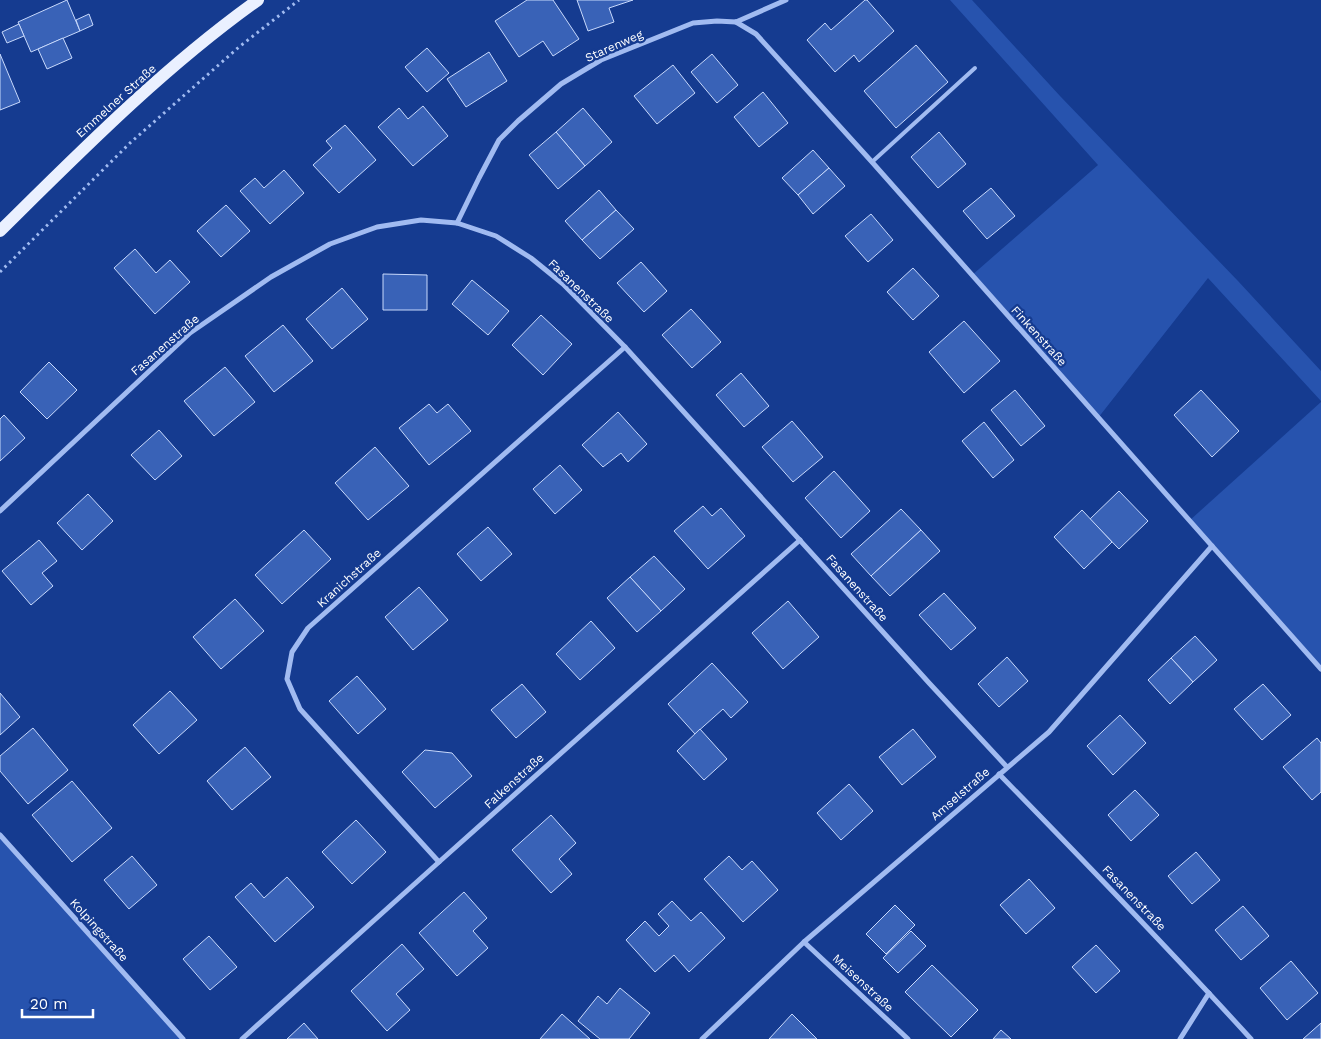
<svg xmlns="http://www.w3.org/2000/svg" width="1321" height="1039" font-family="'Work Sans',sans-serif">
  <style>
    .green { fill: #2753ae }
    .building { fill: #3962b7; stroke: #c8d9fc }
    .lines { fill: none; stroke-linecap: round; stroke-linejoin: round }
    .path { stroke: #a1bbf1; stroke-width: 3; stroke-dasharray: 2.5 4; stroke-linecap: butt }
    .lane { stroke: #a1bbf1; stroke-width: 4 }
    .street { stroke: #a1bbf1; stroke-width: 5 }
    .primary { stroke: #eaf0ff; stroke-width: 12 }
    .labels { text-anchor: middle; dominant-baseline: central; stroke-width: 4.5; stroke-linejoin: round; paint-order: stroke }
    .street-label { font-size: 12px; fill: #fff; stroke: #153b90 }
  </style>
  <rect width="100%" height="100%" fill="#153b90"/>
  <!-- green -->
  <g class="green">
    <polygon points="950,0 972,0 1060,96 1238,281 1321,371 1321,401 1208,278 1098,418 971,276 1098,165"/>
    <polygon points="1321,402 1321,669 1189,521"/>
    <polygon points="0,835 183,1039 0,1039"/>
  </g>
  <!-- building -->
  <g class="building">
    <polygon points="67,0 80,31 31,52 18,22"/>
    <polygon points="527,0 553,0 579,39 553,56 543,41 519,57 495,21"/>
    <polygon points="577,0 633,0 609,8 614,22 588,31"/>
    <polygon points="865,0 867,0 894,31 859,62 854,55 835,72 807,40 825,23 831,30"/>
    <polygon points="89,14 93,25 80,31 76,20"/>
    <polygon points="19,24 24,36 7,43 2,32"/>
    <polygon points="63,38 72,58 47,69 38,49"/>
    <polygon points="916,45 948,82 896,128 864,91"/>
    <polygon points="427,48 449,73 427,92 405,67"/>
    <polygon points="489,52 507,81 466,107 447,79"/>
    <polygon points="0,54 20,102 0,110"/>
    <polygon points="712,54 738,85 717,103 691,72"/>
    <polygon points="673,65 695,93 657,124 634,96"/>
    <polygon points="763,92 788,123 759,147 734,117"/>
    <polygon points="423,106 448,136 413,166 378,127 399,108 408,119"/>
    <polygon points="583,108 612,142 585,166 556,132"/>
    <polygon points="345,125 376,160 339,193 313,165 332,148 326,141"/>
    <polygon points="556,132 585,166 558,189 529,155"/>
    <polygon points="939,132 966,164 938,188 911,157"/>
    <polygon points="813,150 829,168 798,195 782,178"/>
    <polygon points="829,168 845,186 813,214 798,195"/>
    <polygon points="284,170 304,193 270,224 240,191 255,178 264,188"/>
    <polygon points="991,188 1015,216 987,239 963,211"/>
    <polygon points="599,190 616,210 582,240 565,221"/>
    <polygon points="226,205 250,231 221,257 197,231"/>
    <polygon points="616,210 634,229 600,259 582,240"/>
    <polygon points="871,214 893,240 868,262 845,236"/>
    <polygon points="135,249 156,273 170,260 190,282 155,314 114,268"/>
    <polygon points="641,262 667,291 644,312 617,283"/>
    <polygon points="913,268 939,296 913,320 887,292"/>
    <polygon points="383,274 427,275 427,310 383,310"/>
    <polygon points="472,280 509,311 488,335 452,304"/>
    <polygon points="342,288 368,319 332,349 306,319"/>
    <polygon points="691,309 721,342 692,368 662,335"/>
    <polygon points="541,315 572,344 543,375 512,345"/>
    <polygon points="964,321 1000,361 964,393 929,352"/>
    <polygon points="283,325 313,361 274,392 245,356"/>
    <polygon points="49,362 77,390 47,419 20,392"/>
    <polygon points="225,367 255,402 214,436 184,401"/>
    <polygon points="741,373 769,406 744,427 716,395"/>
    <polygon points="1015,390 1045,426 1021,446 991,410"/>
    <polygon points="1201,390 1239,431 1212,457 1174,415"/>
    <polygon points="429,404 437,413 448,404 471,431 429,465 399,428"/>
    <polygon points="618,412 647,444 628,462 621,453 603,467 582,445"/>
    <polygon points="4,415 25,438 0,461 0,419"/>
    <polygon points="792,421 823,457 793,482 762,447"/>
    <polygon points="984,422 1014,460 993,478 962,441"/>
    <polygon points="159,430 182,456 155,480 131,455"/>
    <polygon points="375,447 409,486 368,520 335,483"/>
    <polygon points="560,465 582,490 555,514 533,489"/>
    <polygon points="834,471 870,511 841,538 805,498"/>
    <polygon points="1119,491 1148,521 1119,549 1090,519"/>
    <polygon points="88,494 113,521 82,550 57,523"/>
    <polygon points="703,506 712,516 721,508 745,536 708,569 674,531"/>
    <polygon points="901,509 921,530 871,576 851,554"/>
    <polygon points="1082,510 1112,542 1084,569 1054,537"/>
    <polygon points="488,527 512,554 481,581 457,554"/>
    <polygon points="304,530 331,559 282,604 255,575"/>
    <polygon points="921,530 940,551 890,596 871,576"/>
    <polygon points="39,540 57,561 42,573 53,586 31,605 2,571"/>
    <polygon points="654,556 685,589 661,611 630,577"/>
    <polygon points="630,577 661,611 637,632 607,598"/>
    <polygon points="419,587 448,620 413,650 385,617"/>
    <polygon points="944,593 976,628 951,650 919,615"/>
    <polygon points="235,599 264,631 221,669 193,637"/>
    <polygon points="788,601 819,637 783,669 752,633"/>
    <polygon points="591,621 615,648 580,680 556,654"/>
    <polygon points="1195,636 1217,660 1193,682 1171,658"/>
    <polygon points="1007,657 1028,681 999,707 978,684"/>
    <polygon points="1171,658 1193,682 1170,704 1148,680"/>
    <polygon points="712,663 748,702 731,718 723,709 695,734 668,704"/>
    <polygon points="357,676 386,709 358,734 329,701"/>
    <polygon points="522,684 546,712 516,738 491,710"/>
    <polygon points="1263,684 1291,715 1262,740 1234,709"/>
    <polygon points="170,691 197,720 159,754 133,725"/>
    <polygon points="0,693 20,717 0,735"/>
    <polygon points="1120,715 1146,743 1113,775 1087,746"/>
    <polygon points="33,728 68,770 28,804 0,771 0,756"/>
    <polygon points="700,729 727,759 704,780 677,751"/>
    <polygon points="913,729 936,757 902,785 879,757"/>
    <polygon points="1317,738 1321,743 1321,792 1312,800 1283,767"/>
    <polygon points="245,747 271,777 232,810 207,781"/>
    <polygon points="425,750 452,753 472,776 435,808 402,772"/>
    <polygon points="72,781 112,828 72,862 32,815"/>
    <polygon points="849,784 873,811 841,840 817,813"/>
    <polygon points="1135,790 1159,815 1131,841 1108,815"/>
    <polygon points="551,815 576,843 559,859 572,874 551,893 512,850"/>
    <polygon points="356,820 386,852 352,884 322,852"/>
    <polygon points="1196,852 1220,880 1192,904 1168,876"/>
    <polygon points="132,856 157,885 129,909 104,880"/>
    <polygon points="729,856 742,870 752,861 778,890 743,922 704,879"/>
    <polygon points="287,877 314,907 275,942 235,897 251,883 264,898"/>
    <polygon points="1029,879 1055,908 1026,934 1000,905"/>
    <polygon points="464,892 487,918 473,931 488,948 457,976 419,933"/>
    <polygon points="672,901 691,921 701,912 725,938 689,972 674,955 655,972 626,940 645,921 659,936 669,926 658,914"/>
    <polygon points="895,905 915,925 886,954 866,934"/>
    <polygon points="1243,906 1269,936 1241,960 1215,930"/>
    <polygon points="911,931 926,946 898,973 883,958"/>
    <polygon points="209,936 237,967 210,990 183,959"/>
    <polygon points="402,944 424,969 396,994 410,1010 387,1031 351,991"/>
    <polygon points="1096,945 1120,971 1096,993 1072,967"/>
    <polygon points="1291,961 1318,993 1287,1020 1260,988"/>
    <polygon points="932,965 978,1010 951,1037 905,992"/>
    <polygon points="620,988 650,1013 629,1039 600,1039 578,1021 598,996 607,1004"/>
    <polygon points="562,1014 590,1039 540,1039"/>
    <polygon points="792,1014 817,1039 769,1039"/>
    <polygon points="304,1023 318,1039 287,1039"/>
    <polygon points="1321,1023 1321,1039 1303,1039"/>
    <polygon points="1001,1030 1011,1039 993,1039"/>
  </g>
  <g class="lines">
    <!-- path -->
    <polyline class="path" points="0,272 130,143 239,47 299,0"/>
    <!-- lane -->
    <polyline class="lane" points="872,162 975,68"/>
    <!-- street -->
    <g class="street">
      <polyline points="736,22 756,34 872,162 1321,669"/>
      <polyline points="457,223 479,178 499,140 518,121 561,84 601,60 693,23 717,21 736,22 786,0"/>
      <polyline points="0,511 190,333 271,277 330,244 377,227 421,220 457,223 496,236 531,258 563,284 625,347 930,684 1007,767"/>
      <path d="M999 774C1084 861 1169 949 1251 1039"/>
      <polyline points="0,835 183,1039"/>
      <polyline points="439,862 300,709 287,679 292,652 308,628 625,347"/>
      <polyline points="804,942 908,1039"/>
      <polyline points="242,1039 439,862 800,540"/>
      <polyline points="702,1039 804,942 1049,732 1212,546"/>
      <polyline points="1180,1039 1209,993"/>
    </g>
    <!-- primary -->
    <path class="primary" d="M0 231C82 150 164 67 258 0"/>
  </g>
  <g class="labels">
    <!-- street labels -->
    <g class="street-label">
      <text transform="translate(614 46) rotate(-24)">Starenweg</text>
      <text transform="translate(116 101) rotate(-42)">Emmelner Straße</text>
      <text transform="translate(581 291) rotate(44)">Fasanenstraße</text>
      <text transform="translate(1039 336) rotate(48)">Finkenstraße</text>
      <text transform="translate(165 345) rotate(-41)">Fasanenstraße</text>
      <text transform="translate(349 578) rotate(-42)">Kranichstraße</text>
      <text transform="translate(857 588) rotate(48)">Fasanenstraße</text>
      <text transform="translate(514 781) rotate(-42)">Falkenstraße</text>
      <text transform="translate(960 794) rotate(-41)">Amselstraße</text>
      <text transform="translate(1134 898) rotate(46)">Fasanenstraße</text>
      <text transform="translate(99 930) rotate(48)">Kolpingstraße</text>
      <text transform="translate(863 983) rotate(43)">Meisenstraße</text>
    </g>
  </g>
  <!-- scale -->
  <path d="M22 1009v8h71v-8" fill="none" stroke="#ffffff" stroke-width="2.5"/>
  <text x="30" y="1009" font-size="15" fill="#ffffff" stroke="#153b90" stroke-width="4" paint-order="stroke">20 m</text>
</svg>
